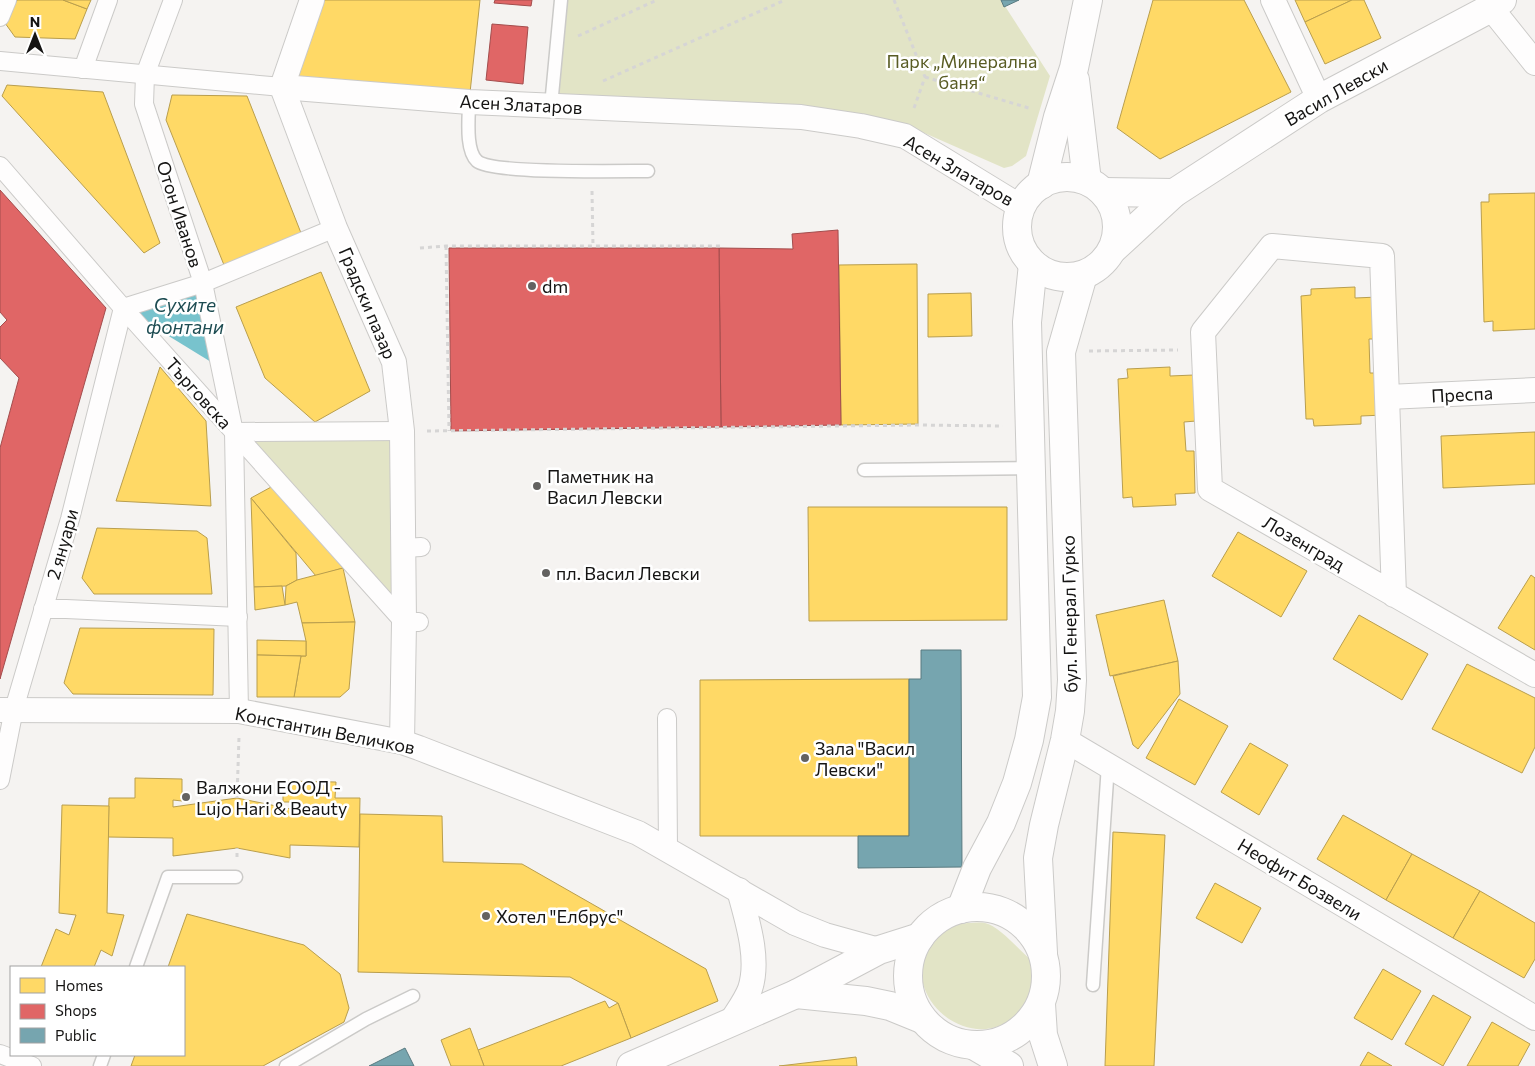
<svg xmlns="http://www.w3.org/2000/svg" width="1535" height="1066" font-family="Commissioner,sans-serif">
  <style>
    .green { fill: #e2e4c6 }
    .water { fill: #78c3cd }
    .homes { fill: #ffd966; stroke: #b99e4d }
    .shops { fill: #e06666; stroke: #a34d4d }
    .public { fill: #76a5af; stroke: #597a80 }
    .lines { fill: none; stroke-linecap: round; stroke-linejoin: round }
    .service-casing { stroke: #cbcac8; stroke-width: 15 }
    .pedestrian-casing { stroke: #cbcac8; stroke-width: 20 }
    .minor-casing { stroke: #cbcac8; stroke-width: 26 }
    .tertiary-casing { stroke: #cbcac8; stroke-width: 30 }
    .path { stroke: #d6d5d5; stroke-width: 3; stroke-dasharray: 4 4; stroke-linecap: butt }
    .service { stroke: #fefdfd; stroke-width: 12 }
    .pedestrian { stroke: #fefdfd; stroke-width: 18 }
    .minor { stroke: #fefdfd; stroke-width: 24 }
    .tertiary { stroke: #fefdfd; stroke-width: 28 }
    .poi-dot { fill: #636261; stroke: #fff; stroke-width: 2 }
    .labels { text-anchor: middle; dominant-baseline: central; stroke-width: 5; stroke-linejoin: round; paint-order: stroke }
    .park-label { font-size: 18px; fill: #595c24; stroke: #fff }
    .street-label { font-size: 18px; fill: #151413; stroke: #fff }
    .poi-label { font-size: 18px; fill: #151413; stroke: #fff; text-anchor: start }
    .water-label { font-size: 19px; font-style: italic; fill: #1d4c52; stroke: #fff }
  </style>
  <rect width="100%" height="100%" fill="#f5f3f1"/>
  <!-- green -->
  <g class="green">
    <polygon points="561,0 1001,0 1050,76 1026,156 1012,166 1004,168 913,128 551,106"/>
    <polygon points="402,431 404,620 234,432"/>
    <path d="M968 923C973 923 980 922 985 923 999 926 1018 949 1030 959 1031 969 1033 980 1032 989 1031 995 1026 1001 1023 1006 997 1047 938 1029 924 987 920 975 919 961 926 950 930 942 937 931 945 927 951 924 962 924 968 923Z"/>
  </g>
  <!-- water -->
  <polygon class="water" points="203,283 229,373 123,308"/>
  <!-- homes -->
  <g class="homes">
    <polygon points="17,0 63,0 87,9 75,39 15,37 5,23"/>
    <polygon points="63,0 91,0 87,9"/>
    <polygon points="312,0 480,0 469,102 282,87"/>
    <polygon points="1153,0 1244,0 1291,92 1160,159 1117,128"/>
    <polygon points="1295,0 1352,0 1305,22"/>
    <polygon points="1352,0 1364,0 1381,38 1325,64 1305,22"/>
    <polygon points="7,85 103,92 160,243 144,253 2,96"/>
    <polygon points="172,95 247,96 301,233 224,265 166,120"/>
    <polygon points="1535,193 1535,329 1493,331 1493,321 1484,322 1481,202 1489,202 1489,194"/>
    <polygon points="917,264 918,424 841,425 839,265"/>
    <polygon points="321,272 370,391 315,422 265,378 236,307"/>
    <polygon points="1355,287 1355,298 1378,297 1380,339 1369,339 1370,373 1382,373 1384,415 1361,416 1361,424 1314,426 1313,419 1306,419 1301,296 1311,295 1311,289"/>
    <polygon points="971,293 972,336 928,337 928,294"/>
    <polygon points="160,367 206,421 211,506 116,501"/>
    <polygon points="1170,367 1170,376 1194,375 1196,421 1184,422 1186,451 1194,451 1195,493 1175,494 1176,505 1133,507 1132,497 1123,498 1118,379 1128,378 1127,369"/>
    <polygon points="1535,432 1535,484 1443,488 1441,436"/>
    <polygon points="273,486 343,568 316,576 251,498"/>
    <polygon points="251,498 296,553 297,580 286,586 254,587"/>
    <polygon points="808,507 1007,507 1007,620 809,621"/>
    <polygon points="97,528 197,531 207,538 212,594 94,594 82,578"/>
    <polygon points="1238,532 1307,571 1281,617 1212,576"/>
    <polygon points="343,568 355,622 302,623 297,602 285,605 286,586 297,580"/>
    <polygon points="1531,575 1535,578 1535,650 1498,628"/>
    <polygon points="282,586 285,605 255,610 254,587"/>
    <polygon points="1164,600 1178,661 1110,676 1096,615"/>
    <polygon points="1359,615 1428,654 1402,700 1333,659"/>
    <polygon points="355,622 349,689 340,697 294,697 301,656 306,656 306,641 302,623"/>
    <polygon points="80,628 214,629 213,695 73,694 64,683"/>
    <polygon points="257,640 306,641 306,656 257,655"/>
    <polygon points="257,655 301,656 294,697 257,697"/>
    <polygon points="1178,661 1180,694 1138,749 1133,745 1113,676"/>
    <polygon points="1467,664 1535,698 1535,747 1522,773 1432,729"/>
    <polygon points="909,679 909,836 700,836 700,680"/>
    <polygon points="1179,699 1228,726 1195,785 1146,758"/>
    <polygon points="1250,743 1288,765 1259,815 1221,792"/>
    <polygon points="135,778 182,779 182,801 173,800 173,807 237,798 291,809 291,802 283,802 283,781 336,782 335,798 360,798 359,847 290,845 290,858 237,848 173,856 173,838 108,837 109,798 135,798"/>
    <polygon points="62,805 109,806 107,913 124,915 112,956 101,950 94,967 41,967 56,929 69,935 76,915 59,913"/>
    <polygon points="360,814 442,816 443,862 522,864 706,969 718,1001 631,1038 618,1003 570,977 358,972"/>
    <polygon points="1343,815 1412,854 1386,900 1317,859"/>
    <polygon points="1113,832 1165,835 1154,1066 1105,1066"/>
    <polygon points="1412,854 1480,891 1453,938 1386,900"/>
    <polygon points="1215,883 1261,908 1242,943 1196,918"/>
    <polygon points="1480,891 1535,923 1535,959 1524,978 1453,938"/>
    <polygon points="187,914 304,945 340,974 349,1008 344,1022 263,1066 131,1066 135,1055 184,1055 184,967 168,967"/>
    <polygon points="1383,969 1421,991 1392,1040 1354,1018"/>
    <polygon points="1433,995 1471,1017 1443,1066 1405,1044"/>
    <polygon points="605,1001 609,1008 618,1003 631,1038 561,1066 484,1066 478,1050"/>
    <polygon points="1492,1022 1530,1044 1518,1066 1467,1066"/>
    <polygon points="470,1028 484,1066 451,1066 441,1040"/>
    <polygon points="1368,1052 1392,1066 1360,1066"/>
    <polygon points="856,1057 857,1066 779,1066"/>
  </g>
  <!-- shops -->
  <g class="shops">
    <polygon points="495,0 532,0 531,6 494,3"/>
    <polygon points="492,24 528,27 523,84 486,80"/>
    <polygon points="0,190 106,308 0,679 0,448 19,378 0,358 0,327 7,320 0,312"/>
    <polygon points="838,230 841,425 721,427 719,248 793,249 792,234"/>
    <polygon points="449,248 719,248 721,427 451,431"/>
  </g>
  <!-- public -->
  <g class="public">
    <polygon points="1001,0 1019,0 1004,7"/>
    <polygon points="921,650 961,650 962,867 858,868 858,836 909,836 909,679 921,679"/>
    <polygon points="405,1048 414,1066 369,1066"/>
  </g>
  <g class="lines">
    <!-- service casing -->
    <g class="service-casing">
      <g id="service">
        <path d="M469 102C469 117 465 150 477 161 492 174 621 171 648 171"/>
        <polyline points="551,106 561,0"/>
        <polyline points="864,470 1030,468"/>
        <polyline points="136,967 168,877 236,877"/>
        <polyline points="1093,985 1108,765"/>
        <polyline points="100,1066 104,1055"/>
        <polyline points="286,1066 366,1019 413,996"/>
      </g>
    </g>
    <!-- pedestrian casing -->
    <g class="pedestrian-casing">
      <g id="pedestrian">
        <polyline points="173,0 145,75 144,104 203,283 234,432 239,711"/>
        <polyline points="0,17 7,0"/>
        <polyline points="0,61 282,87"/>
        <polyline points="83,69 108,0"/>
        <polyline points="0,166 123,308 404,622 419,622"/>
        <polyline points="234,432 402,431"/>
        <polyline points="403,548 421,547"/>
        <polyline points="43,609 66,609 238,617"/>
        <polyline points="667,718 668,850"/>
        <polyline points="0,780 14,709 70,519 123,308 203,283 335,228"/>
        <polyline points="0,1054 32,1066"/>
      </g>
    </g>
    <!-- minor casing -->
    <g class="minor-casing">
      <g id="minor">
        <polyline points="312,0 282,87 335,228 394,362 402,431 404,622 402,742"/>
        <polyline points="1273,0 1319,99"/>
        <polyline points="1491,8 1535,63"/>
        <polyline points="282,87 469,102 801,117 861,126 905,136 1021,207"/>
        <polyline points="1388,397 1535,390"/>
        <polyline points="1394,595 1382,256 1272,246 1203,332 1210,489 1535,675"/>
        <polyline points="0,710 239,711 402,742 419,748 638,833 795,923 825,935 879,950"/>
        <polyline points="1065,740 1535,1018"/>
        <path d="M731 1022C737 1012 746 1000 750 989 760 959 747 920 739 890"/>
      </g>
    </g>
    <!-- tertiary casing -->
    <g class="tertiary-casing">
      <g id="tertiary">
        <polyline points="1075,80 1087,181"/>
        <circle cx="1067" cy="227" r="50"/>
        <polyline points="1041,185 1058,117 1074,68 1088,0"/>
        <polyline points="1103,192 1174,193"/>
        <polyline points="1112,250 1174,193 1319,99 1491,8 1502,0"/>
        <circle cx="977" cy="976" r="69"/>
        <polyline points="961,909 977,868 1001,823 1017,783 1029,740 1037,697 1027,322 1033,264"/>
        <polyline points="1043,953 1038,858 1044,825 1065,740 1070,711 1072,680 1061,352 1083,275"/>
        <polyline points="796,994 866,1001 890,1006 922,1019"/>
        <polyline points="1041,1004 1043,1035 1053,1066"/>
        <polyline points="975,1046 1009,1066"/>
        <polyline points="631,1066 796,994 879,950 920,937"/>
      </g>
    </g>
    <!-- path -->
    <g class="path">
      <polyline points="894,0 925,77 913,111"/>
      <polyline points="578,36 657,0"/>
      <polyline points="925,77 1032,109"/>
      <polyline points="603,81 785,0"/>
      <polyline points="592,191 593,246"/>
      <polyline points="446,246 449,431"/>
      <polyline points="420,248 446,246 723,246"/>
      <polyline points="1089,351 1178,350"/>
      <polyline points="427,431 918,425 1003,426"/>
      <polyline points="237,798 239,737"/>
      <polyline points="237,857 237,848"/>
    </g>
    <!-- service -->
    <use href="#service" class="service"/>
    <!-- pedestrian -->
    <use href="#pedestrian" class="pedestrian"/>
    <!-- minor -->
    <use href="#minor" class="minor"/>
    <!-- tertiary -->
    <use href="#tertiary" class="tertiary"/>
  </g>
  <!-- markers -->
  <g class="poi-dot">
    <circle cx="532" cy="286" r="5"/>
    <circle cx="537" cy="486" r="5"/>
    <circle cx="546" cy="573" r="5"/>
    <circle cx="805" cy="758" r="5"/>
    <circle cx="186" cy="797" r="5"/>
    <circle cx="486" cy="916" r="5"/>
  </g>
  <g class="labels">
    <!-- park labels -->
    <g class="park-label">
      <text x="962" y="61">Парк „Минерална<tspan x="962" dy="21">баня“</tspan></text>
    </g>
    <!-- street labels -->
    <g class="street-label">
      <text transform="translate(1336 92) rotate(-30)">Васил Левски</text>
      <text transform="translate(521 104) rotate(3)">Асен Златаров</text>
      <text transform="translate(959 170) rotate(30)">Асен Златаров</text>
      <text transform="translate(180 214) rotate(72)">Отон Иванов</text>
      <text transform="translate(368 303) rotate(67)">Градски пазар</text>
      <text transform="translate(199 393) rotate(48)">Търговска</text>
      <text transform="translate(1462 394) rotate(-3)">Преспа</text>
      <text transform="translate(1304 543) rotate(30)">Лозенград</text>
      <text transform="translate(62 544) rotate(-74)">2 януари</text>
      <text transform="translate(1069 614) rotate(-91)">бул. Генерал Гурко</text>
      <text transform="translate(325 730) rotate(11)">Константин Величков</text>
      <text transform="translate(1300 879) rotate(31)">Неофит Бозвели</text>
    </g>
    <!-- poi labels -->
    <g class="poi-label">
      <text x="542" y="286">dm</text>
      <text x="547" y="476">Паметник на<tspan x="547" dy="21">Васил Левски</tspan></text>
      <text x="556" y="573">пл. Васил Левски</text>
      <text x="815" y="748">Зала "Васил<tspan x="815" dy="21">Левски"</tspan></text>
      <text x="196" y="787">Валжони ЕООД -<tspan x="196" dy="21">Lujo Hari &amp; Beauty</tspan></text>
      <text x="496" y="916">Хотел "Елбрус"</text>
    </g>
    <!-- water labels -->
    <g class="water-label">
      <text x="185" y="304">Сухите<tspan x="185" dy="22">фонтани</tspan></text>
    </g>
  </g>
  <!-- legend -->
  <rect x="10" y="966" width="175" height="90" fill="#ffffff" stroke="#a1a1a1"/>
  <rect x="20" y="978" width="25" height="15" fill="#ffd966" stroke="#a1a1a1"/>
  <text x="55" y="991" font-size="15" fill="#151413">Homes</text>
  <rect x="20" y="1004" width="25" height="15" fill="#e06666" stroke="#a1a1a1"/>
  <text x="55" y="1016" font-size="15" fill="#151413">Shops</text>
  <rect x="20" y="1028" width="25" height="15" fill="#76a5af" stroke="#a1a1a1"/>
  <text x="55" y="1041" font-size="15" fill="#151413">Public</text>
  <!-- north arrow -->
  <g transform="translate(35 35)" stroke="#ffffff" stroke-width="4" paint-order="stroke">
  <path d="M0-4L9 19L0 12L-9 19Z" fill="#151413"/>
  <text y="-8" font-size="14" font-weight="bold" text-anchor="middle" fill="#151413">N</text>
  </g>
</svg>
